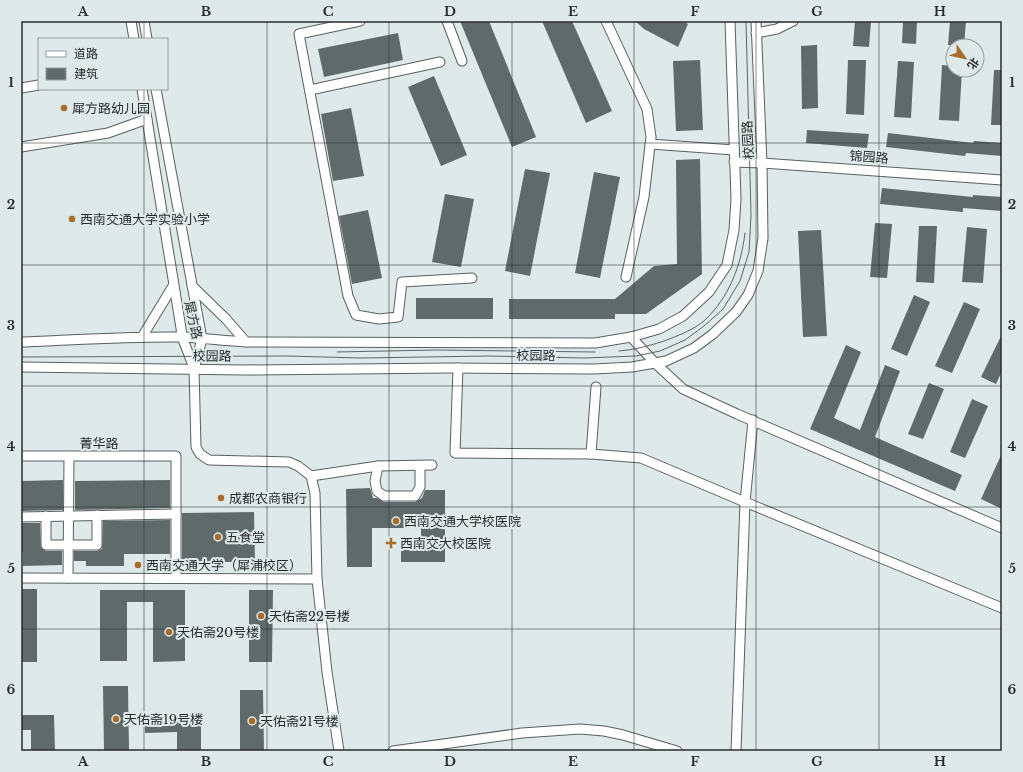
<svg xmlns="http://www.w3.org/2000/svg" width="1023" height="772" font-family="'Libre Baskerville','Noto Sans SC',serif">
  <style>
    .building { fill: #616a6a }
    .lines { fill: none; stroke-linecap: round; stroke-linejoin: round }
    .minor-casing { stroke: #586060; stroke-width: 11 }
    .minor { stroke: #fff; stroke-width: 9 }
    .tram { stroke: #5f6565; stroke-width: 1 }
    .grid { fill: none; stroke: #282b2b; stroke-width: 1; stroke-opacity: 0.55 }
    .poi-dot { fill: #a66d2b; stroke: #dfe9e9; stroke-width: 1.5 }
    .labels { text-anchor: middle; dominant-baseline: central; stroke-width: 4; stroke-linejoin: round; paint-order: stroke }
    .poi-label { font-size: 13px; fill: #282b2b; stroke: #dfe9e9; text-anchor: start }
    .street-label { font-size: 13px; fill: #282b2b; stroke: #dfe9e9 }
    .neatline { fill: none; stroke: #282b2b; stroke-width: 1.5 }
    .grid-label { font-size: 13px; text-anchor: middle; font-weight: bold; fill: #282b2b }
  </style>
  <rect width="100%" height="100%" fill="#dfe9e9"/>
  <!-- building -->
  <g class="building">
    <polygon points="460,21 489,21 536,137 512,147"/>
    <polygon points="542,21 572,21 612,111 586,123"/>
    <polygon points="635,21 683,21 688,24 678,47 644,29"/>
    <polygon points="855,21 871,21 869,47 853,46"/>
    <polygon points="903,21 917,21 916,44 902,43"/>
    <polygon points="950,21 966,21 964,46 948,45"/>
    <polygon points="398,33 403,60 324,77 318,49"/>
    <polygon points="817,45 818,108 802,109 801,46"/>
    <polygon points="700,60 703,130 676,131 673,61"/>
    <polygon points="848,60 866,60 864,115 846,114"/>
    <polygon points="898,61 914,62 911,118 894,117"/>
    <polygon points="942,65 953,66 953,70 962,70 959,121 939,120"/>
    <polygon points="994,70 1002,70 1002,125 991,125"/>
    <polygon points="434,76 467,155 441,166 408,87"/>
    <polygon points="351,108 364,176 333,181 321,114"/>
    <polygon points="807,130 869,134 867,148 806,143"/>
    <polygon points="888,133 973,143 974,141 1002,143 1002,156 966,153 965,156 886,147"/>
    <polygon points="700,159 702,274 646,314 615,314 615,319 509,319 509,299 615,299 654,266 677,264 676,160"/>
    <polygon points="525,169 550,173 530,276 505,271"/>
    <polygon points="594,172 620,177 600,278 575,273"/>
    <polygon points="882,188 973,197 973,195 1002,197 1002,211 963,208 963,212 880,204"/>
    <polygon points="445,194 474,199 461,267 432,262"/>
    <polygon points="368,210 382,278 352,284 339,216"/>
    <polygon points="875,223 892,224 887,278 870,277"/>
    <polygon points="919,226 937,226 934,283 916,282"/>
    <polygon points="967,227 987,229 983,283 962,282"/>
    <polygon points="821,230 827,336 803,337 798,231"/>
    <polygon points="914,295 930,302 907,356 891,349"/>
    <rect x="416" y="298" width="77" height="21"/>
    <polygon points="964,302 980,309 952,373 935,366"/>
    <polygon points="1002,334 1002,371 996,384 981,377"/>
    <polygon points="846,345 861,352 834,418 860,430 885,365 900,371 875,437 962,475 955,491 810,429"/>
    <polygon points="929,383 944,389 923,439 908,434"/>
    <polygon points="972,399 988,406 965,458 950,452"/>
    <polygon points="1002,453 1002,509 981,499"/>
    <polygon points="63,480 63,510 21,511 21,481"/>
    <polygon points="170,480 170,508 75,510 75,481"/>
    <polygon points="370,488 373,498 377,498 384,502 415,502 422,498 425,490 445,490 445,562 401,562 401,545 421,545 421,528 372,528 372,567 347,567 346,489"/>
    <polygon points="254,512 255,562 182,562 182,513"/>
    <polygon points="170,520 170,554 124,554 124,566 86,566 86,561 74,561 74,551 97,551 102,549 103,521"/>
    <polygon points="21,523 40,523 41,548 46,551 62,551 62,565 23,566 23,552 21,552"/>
    <rect x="21" y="589" width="16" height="73"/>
    <polygon points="100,590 185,590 185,661 153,662 153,602 127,602 127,661 100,661"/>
    <polygon points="249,590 273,590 272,662 249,662"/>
    <polygon points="103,686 128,686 129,751 104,751"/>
    <polygon points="240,690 263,690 264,751 240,751"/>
    <polygon points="21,715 54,715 55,751 31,751 31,730 21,730"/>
    <polygon points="201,717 201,751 177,751 177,732 145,733 145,718"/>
  </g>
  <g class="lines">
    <!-- minor casing -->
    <g class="minor-casing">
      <g id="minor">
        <polyline points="131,21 134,39"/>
        <polyline points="144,21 147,39"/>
        <polyline points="360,21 299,34 348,296 356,315 379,319 398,317 402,282 472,278"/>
        <polyline points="447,21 462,61"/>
        <polyline points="606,21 647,109 651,137 644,197 626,277"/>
        <polyline points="756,33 777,29 793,21"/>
        <polyline points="21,88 39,85"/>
        <polyline points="142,89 181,328 182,337 194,368"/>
        <polyline points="156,89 202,339 194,369 196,447 200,454 209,460 289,462 298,466 311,476 315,493 317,579 327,672 339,751"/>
        <polyline points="310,90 440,62"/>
        <polyline points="650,144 734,150"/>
        <polyline points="21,147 108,133 147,119"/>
        <polyline points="734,162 762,163 1002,180"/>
        <polyline points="192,286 226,319 246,342"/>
        <polyline points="142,337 173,286"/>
        <polyline points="631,337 655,363 683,389 737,414 1002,528"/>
        <path d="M21 342C75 340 129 336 182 337 204 338 225 341 246 342L595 343 631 337 659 329 683 316 709 292 727 265 734 230 736 199 730 21"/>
        <polyline points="21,367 243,370 451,368 594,369 632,367 666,361 694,348 713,334 736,312 748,295 758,271 763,238 762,163 756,21"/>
        <polyline points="458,368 455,453 591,454 641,458 745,502 1002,608"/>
        <polyline points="591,454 596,387"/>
        <polyline points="21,456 176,456 176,578"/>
        <polyline points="378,466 375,481 377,491 384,496 415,496 420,487 420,466"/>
        <polyline points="311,476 378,466 432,465"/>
        <polyline points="46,516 46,545 97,545 97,515"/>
        <polyline points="21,517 176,514"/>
        <polyline points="21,578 317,579"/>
        <polyline points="68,578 69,456"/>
        <polyline points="393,751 522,733 580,729 604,731 623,735 677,751"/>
        <polyline points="736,751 745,502 753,420"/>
      </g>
    </g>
    <!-- minor -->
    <use href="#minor" class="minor"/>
    <!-- tram -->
    <g class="tram">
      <path d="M619 351C634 350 648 346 661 342 675 337 694 330 705 320 729 297 741 266 745 233"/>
      <polyline points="337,352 436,350 595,352"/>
      <polyline points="21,357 287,356 361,358 488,356 584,358 636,356 660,351 685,340 704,326 723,309 740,281 749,252 751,215 746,21"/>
    </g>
  </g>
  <!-- grid -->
  <path class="grid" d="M144 21V39M267 21V751M389 21V751M512 21V751M634 21V751M756 21V751M879 21V751M144 89V751M21 143H1002M21 265H1002M21 386H1002M21 507H1002M21 629H1002"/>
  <!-- markers -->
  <g class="poi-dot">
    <circle cx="64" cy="108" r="4"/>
    <circle cx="72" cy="219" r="4"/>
    <circle cx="221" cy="498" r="4"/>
    <circle cx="396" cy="521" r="4"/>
    <circle cx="218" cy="537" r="4"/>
    <path d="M389 537h4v4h4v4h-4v4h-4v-4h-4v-4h4z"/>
    <circle cx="138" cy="565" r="4"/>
    <circle cx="261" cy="616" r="4"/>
    <circle cx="169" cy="632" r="4"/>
    <circle cx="116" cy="719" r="4"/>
    <circle cx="252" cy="721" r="4"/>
  </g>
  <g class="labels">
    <!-- poi labels -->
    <g class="poi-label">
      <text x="72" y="108">犀方路幼儿园</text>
      <text x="80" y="219">西南交通大学实验小学</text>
      <text x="229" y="498">成都农商银行</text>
      <text x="404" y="521">西南交通大学校医院</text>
      <text x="226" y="537">五食堂</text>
      <text x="400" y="543">西南交大校医院</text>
      <text x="146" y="565">西南交通大学（犀浦校区）</text>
      <text x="269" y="616">天佑斋22号楼</text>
      <text x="177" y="632">天佑斋20号楼</text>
      <text x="124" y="719">天佑斋19号楼</text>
      <text x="260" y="721">天佑斋21号楼</text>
    </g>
    <!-- street labels -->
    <g class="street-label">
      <text transform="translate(748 140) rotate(-93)">校园路</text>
      <text transform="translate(869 157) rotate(4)">锦园路</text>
      <text transform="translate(193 320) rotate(77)">犀方路</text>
      <text x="536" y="355">校园路</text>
      <text transform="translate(212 356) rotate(1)">校园路</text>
      <text x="99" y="443">菁华路</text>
    </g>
  </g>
  <!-- border -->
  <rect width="1023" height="772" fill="none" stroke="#dfe9e9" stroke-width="44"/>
  <!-- legend -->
  <rect x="38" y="38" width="130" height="52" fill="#dfe9e9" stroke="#969d9d"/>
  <rect x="46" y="51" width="20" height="6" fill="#ffffff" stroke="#969d9d"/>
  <text x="74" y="58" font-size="12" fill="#282b2b">道路</text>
  <rect x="46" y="68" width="20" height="12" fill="#616a6a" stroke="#969d9d"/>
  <text x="74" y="78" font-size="12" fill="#282b2b">建筑</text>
  <!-- north arrow -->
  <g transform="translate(965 58) rotate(124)"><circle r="19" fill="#dfe9e9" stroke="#969d9d"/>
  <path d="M0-3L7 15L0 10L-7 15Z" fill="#a66d2b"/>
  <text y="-6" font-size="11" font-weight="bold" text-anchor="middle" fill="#282b2b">北</text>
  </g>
  <rect x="22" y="22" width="979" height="728" class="neatline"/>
  <g class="grid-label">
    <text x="83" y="16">A</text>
    <text x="206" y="16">B</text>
    <text x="328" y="16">C</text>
    <text x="450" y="16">D</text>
    <text x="573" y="16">E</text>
    <text x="695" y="16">F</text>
    <text x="817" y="16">G</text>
    <text x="940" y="16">H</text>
    <text x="11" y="87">1</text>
    <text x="1012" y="87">1</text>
    <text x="11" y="209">2</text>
    <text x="1012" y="209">2</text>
    <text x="11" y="330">3</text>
    <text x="1012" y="330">3</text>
    <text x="11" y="451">4</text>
    <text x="1012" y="451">4</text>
    <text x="11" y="573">5</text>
    <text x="1012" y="573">5</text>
    <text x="11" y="694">6</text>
    <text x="1012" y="694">6</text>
    <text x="83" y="766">A</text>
    <text x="206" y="766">B</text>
    <text x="328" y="766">C</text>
    <text x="450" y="766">D</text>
    <text x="573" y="766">E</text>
    <text x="695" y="766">F</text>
    <text x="817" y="766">G</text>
    <text x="940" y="766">H</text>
  </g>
</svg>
